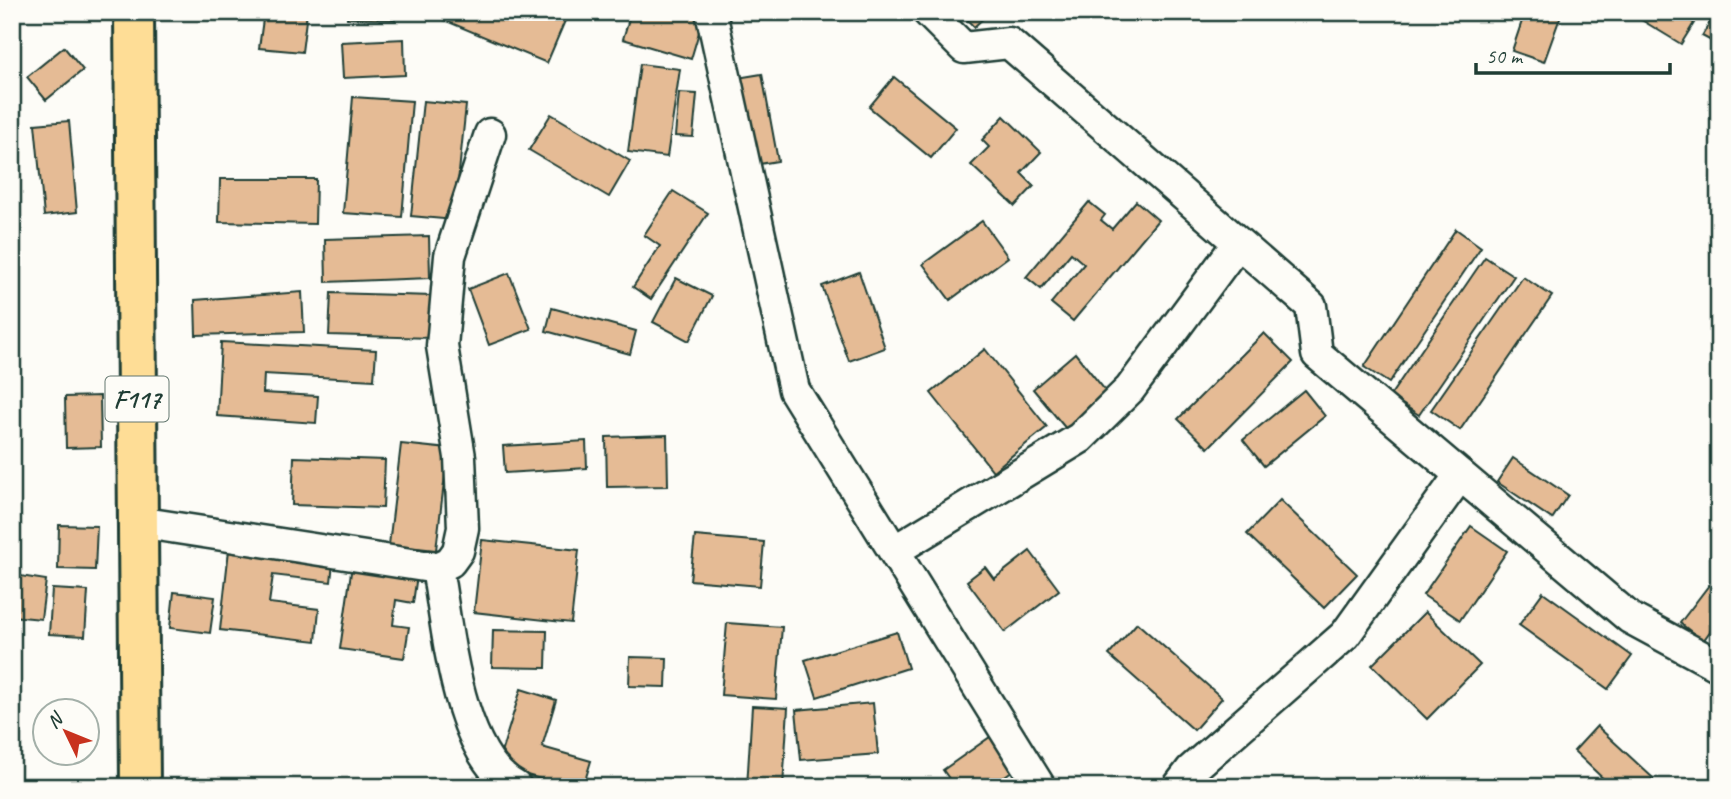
<svg xmlns="http://www.w3.org/2000/svg" width="1731" height="799" font-family="Caveat,sans-serif">
  <style>
    .building { fill: #e5bb95; stroke: #1f3d34; stroke-width: 2 }
    .lines { fill: none; stroke-linecap: round; stroke-linejoin: round }
    .street-casing { stroke: #1f3d34; stroke-width: 35 }
    .primary-casing { stroke: #1f3d34; stroke-width: 44 }
    .street { stroke: #fdfcf7; stroke-width: 30 }
    .primary { stroke: #fedd96; stroke-width: 38 }
    .labels { text-anchor: middle; dominant-baseline: central; stroke-width: 7; stroke-linejoin: round; paint-order: stroke }
    .shield { fill: #fdfcf7; stroke: #62766e; stroke-width: 2 }
    .shield-label { font-size: 26px; font-weight: bold; fill: #1f3d34 }
  </style>
  <rect width="100%" height="100%" fill="#fdfcf7"/>
  <filter id="ink" filterUnits="userSpaceOnUse"><feTurbulence type="fractalNoise" baseFrequency=".0143" numOctaves="2"/><feDisplacementMap in="SourceGraphic" scale="14" xChannelSelector="R" yChannelSelector="G"/><feConvolveMatrix kernelMatrix="1 2 1 2 8 2 1 2 1" color-interpolation-filters="sRGB"/></filter>
  <g filter="url(#ink)">
    <!-- building -->
    <g class="building">
      <polygon points="264,12 307,12 302,52 259,48"/>
      <polygon points="347,12 396,12 395,20 347,18"/>
      <polygon points="441,12 558,12 567,16 547,63 439,18"/>
      <polygon points="631,12 705,12 691,59 623,39"/>
      <polygon points="960,12 990,12 974,27"/>
      <polygon points="1525,12 1562,12 1544,62 1512,51"/>
      <polygon points="1682,12 1680,15 1694,23 1681,44 1630,13"/>
      <polygon points="1716,12 1719,12 1719,45 1702,36"/>
      <polygon points="404,39 405,75 343,78 341,42"/>
      <polygon points="64,47 83,70 46,100 27,77"/>
      <polygon points="640,64 680,69 667,157 628,152"/>
      <polygon points="762,74 778,161 747,166 731,79"/>
      <polygon points="894,77 956,128 931,158 869,107"/>
      <polygon points="679,93 697,94 693,137 675,136"/>
      <polygon points="353,97 412,101 402,217 343,213"/>
      <polygon points="423,101 466,105 454,220 411,216"/>
      <polygon points="551,114 630,161 609,197 529,150"/>
      <polygon points="1004,116 1041,152 1021,173 1034,186 1015,206 971,165 989,147 982,140"/>
      <polygon points="69,121 77,212 44,216 35,124"/>
      <polygon points="220,179 316,179 315,224 219,222"/>
      <polygon points="673,191 708,213 651,299 633,287 660,246 644,235"/>
      <polygon points="1136,201 1158,220 1073,321 1051,303 1084,264 1071,253 1041,289 1026,277 1089,202 1105,215 1101,220 1112,229"/>
      <polygon points="982,221 1008,257 950,300 923,264"/>
      <polygon points="1456,229 1481,247 1389,383 1364,367"/>
      <polygon points="429,236 430,278 326,282 325,239"/>
      <polygon points="1485,257 1514,276 1419,415 1390,396"/>
      <polygon points="859,272 885,348 849,361 822,286"/>
      <polygon points="509,273 531,329 489,345 468,289"/>
      <polygon points="1523,277 1552,296 1460,430 1431,410"/>
      <polygon points="676,278 712,296 689,341 653,322"/>
      <polygon points="302,292 304,332 196,335 195,300"/>
      <polygon points="331,293 433,296 432,338 329,335"/>
      <polygon points="552,308 636,331 630,354 546,331"/>
      <polygon points="1264,333 1293,362 1208,448 1178,419"/>
      <polygon points="221,342 376,350 374,380 264,374 263,393 318,396 316,423 217,416"/>
      <polygon points="985,349 1047,427 993,471 931,393"/>
      <polygon points="1075,353 1109,395 1067,430 1033,389"/>
      <polygon points="1304,390 1325,416 1264,466 1243,440"/>
      <polygon points="100,396 101,447 66,448 65,397"/>
      <polygon points="667,435 668,486 607,487 606,437"/>
      <polygon points="586,441 587,468 505,473 503,446"/>
      <polygon points="401,444 448,449 436,550 389,545"/>
      <polygon points="294,457 385,460 383,508 292,505"/>
      <polygon points="1513,458 1568,495 1552,519 1497,482"/>
      <polygon points="1280,500 1357,574 1324,608 1247,534"/>
      <polygon points="59,525 97,526 95,570 58,569"/>
      <polygon points="1471,526 1507,551 1460,620 1423,595"/>
      <polygon points="695,536 764,542 760,586 690,580"/>
      <polygon points="482,540 579,550 571,623 474,612"/>
      <polygon points="229,550 333,562 331,582 273,575 269,603 319,609 316,641 220,630"/>
      <polygon points="1030,551 1059,590 1005,632 967,581 985,567 994,579"/>
      <polygon points="352,565 417,575 413,603 396,600 393,625 409,627 404,658 340,649"/>
      <polygon points="1719,572 1719,619 1703,641 1680,623"/>
      <polygon points="14,575 46,580 41,619 12,616"/>
      <polygon points="52,589 88,591 85,636 49,634"/>
      <polygon points="174,592 215,597 210,633 170,628"/>
      <polygon points="1543,592 1632,656 1608,689 1519,625"/>
      <polygon points="1425,612 1480,665 1427,719 1372,665"/>
      <polygon points="727,623 782,627 776,699 721,695"/>
      <polygon points="1137,623 1222,698 1194,730 1109,655"/>
      <polygon points="493,630 547,631 546,668 492,667"/>
      <polygon points="897,632 908,668 817,697 805,660"/>
      <polygon points="630,657 667,658 666,687 629,686"/>
      <polygon points="521,689 556,700 542,747 591,761 583,787 567,787 497,766"/>
      <polygon points="873,703 878,754 801,760 796,710"/>
      <polygon points="752,706 788,708 783,787 747,787"/>
      <polygon points="1597,726 1653,778 1644,787 1612,787 1574,751"/>
      <polygon points="990,737 1013,770 990,787 955,787 943,770"/>
    </g>
    <g class="lines">
      <!-- street casing -->
      <g class="street-casing">
        <g id="street">
          <polyline points="711,12 794,390 1040,787"/>
          <polyline points="928,12 964,48 1009,43 1311,306 1317,354 1630,618 1719,666"/>
          <polyline points="138,522 437,568 450,562 458,551 463,528 460,457 442,346 450,256 490,134"/>
          <polyline points="894,551 1080,438 1130,389 1238,243"/>
          <path d="M437 568C448 630 457 755 516 787"/>
          <polyline points="1178,787 1191,770 1345,635 1460,475"/>
        </g>
      </g>
      <!-- primary casing -->
      <g class="primary-casing">
        <polyline id="primary" points="134,12 140,787"/>
      </g>
      <!-- street -->
      <use href="#street" class="street"/>
      <!-- primary -->
      <use href="#primary" class="primary"/>
    </g>
  </g>
  <g class="labels">
    <!-- shield labels -->
    <rect class="shield" x="105.5" y="376.5" width="63" height="45" rx="5"/>
    <g class="shield-label">
      <text x="137" y="399">F117</text>
    </g>
  </g>
  <!-- margin -->
  <rect width="1731" height="799" fill="none" stroke="#fdfcf7" stroke-width="42"/>
  <rect x="21" y="21" width="1689" height="757" fill="none" stroke="#1f3d34" stroke-width="2.5" filter="url(#ink)"/>
  <!-- north arrow -->
  <g transform="translate(66 732) rotate(313)"><circle r="33" fill="#fdfcf7" stroke="#a4b0a9" stroke-width="2"/>
  <path d="M0-5L12 26L0 18L-12 26Z" fill="#c8321e"/>
  <text y="-10" font-size="19" font-weight="bold" text-anchor="middle" fill="#1f3d34">N</text>
  </g>
  <!-- scale -->
  <path d="M1476 63v10h194v-10" fill="none" stroke="#1f3d34" stroke-width="3.5"/>
  <text x="1486" y="63" font-size="21" fill="#1f3d34" stroke="#fdfcf7" stroke-width="5" paint-order="stroke">50 m</text>
</svg>
